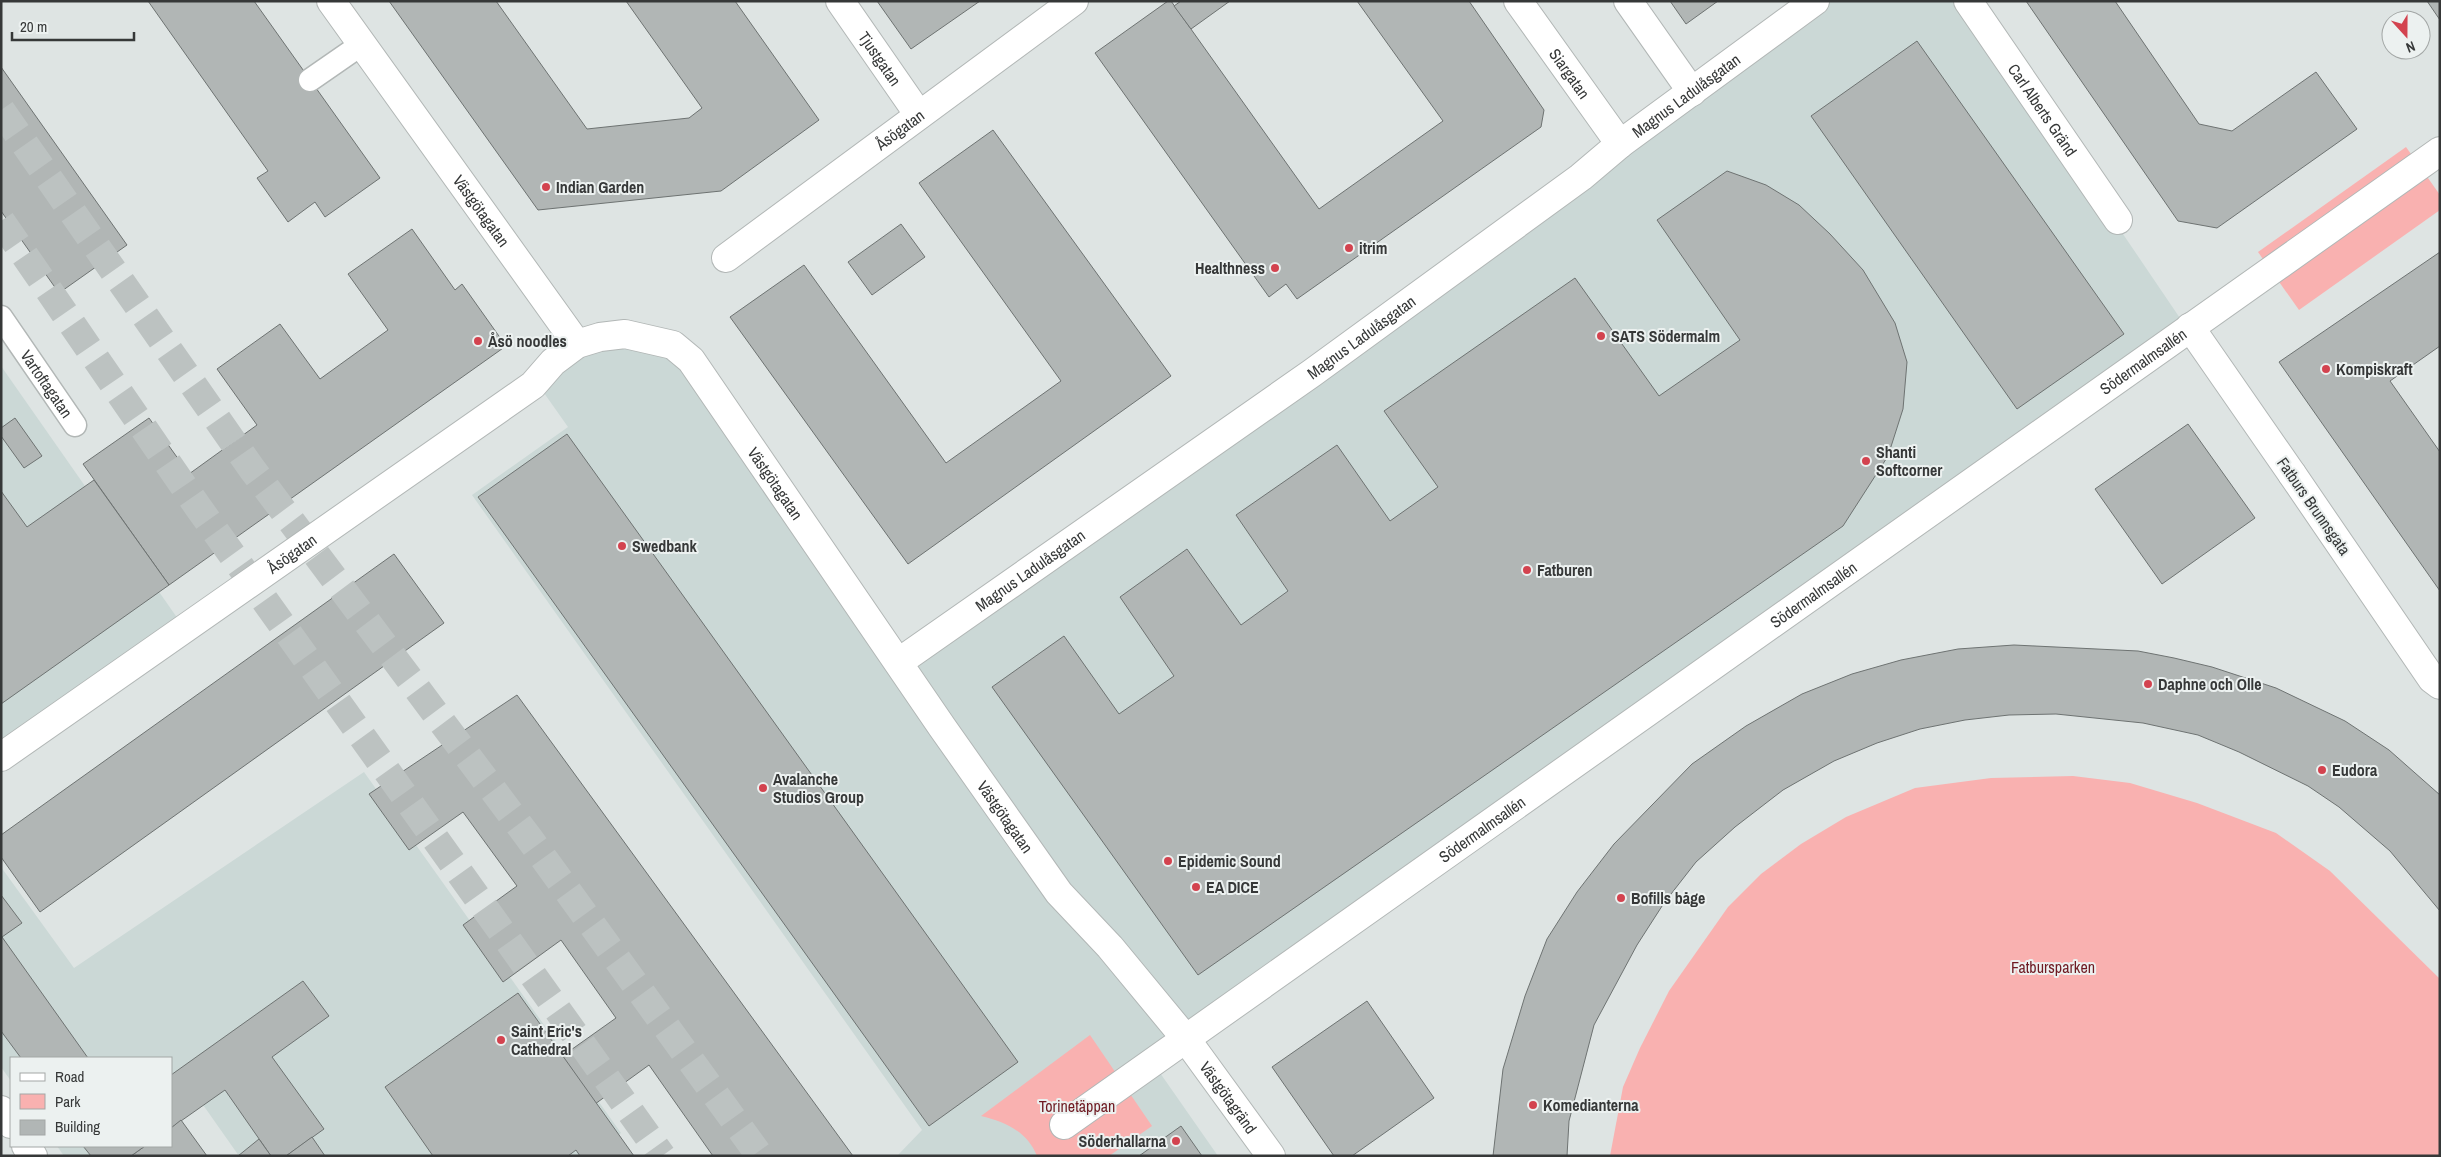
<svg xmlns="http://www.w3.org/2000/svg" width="2441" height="1157" font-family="'Archivo Narrow',sans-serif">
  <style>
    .built { fill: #cbd8d6 }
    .green { fill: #f9b1b0 }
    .building { fill: #b1b6b5; stroke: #6e7372 }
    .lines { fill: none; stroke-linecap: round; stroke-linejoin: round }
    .trunk-tunnel { stroke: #bcc2c1; stroke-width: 28; stroke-dasharray: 28 14; stroke-linecap: butt }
    .service-casing { stroke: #b2b7b6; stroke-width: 25 }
    .pedestrian-casing { stroke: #b2b7b6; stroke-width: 30 }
    .minor-casing { stroke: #b2b7b6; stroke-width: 30 }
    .tertiary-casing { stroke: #b2b7b6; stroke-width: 30 }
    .service { stroke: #fff; stroke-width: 22 }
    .pedestrian { stroke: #fff; stroke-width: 28 }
    .minor { stroke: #fff; stroke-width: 28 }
    .tertiary { stroke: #fff; stroke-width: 28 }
    .poi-dot { fill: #d3434f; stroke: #ecf1f0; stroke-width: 2 }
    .labels { text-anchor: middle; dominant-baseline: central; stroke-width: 4; stroke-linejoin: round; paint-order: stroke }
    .street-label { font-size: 16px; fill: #363838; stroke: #ecf1f0 }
    .poi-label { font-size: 16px; font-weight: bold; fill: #363838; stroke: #ecf1f0; text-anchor: start }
    .park-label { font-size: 16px; fill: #6f1b23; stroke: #ecf1f0 }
  </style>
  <rect width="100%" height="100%" fill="#dee4e3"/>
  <!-- built -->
  <g class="built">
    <polygon points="1811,1 1965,1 2186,327 1151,1060 1218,1156 897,1156 922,1130 472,495 568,427 537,383 580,341 671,340 899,657"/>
    <polygon points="1,366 185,629 1,756"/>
    <polygon points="364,772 621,1133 589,1156 239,1156 201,1102 171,1121 171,1058 11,1058 11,1081 1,1067 1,867 74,968"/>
    <polygon points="57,1146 134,1146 118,1156 64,1156"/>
  </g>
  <!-- green -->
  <g class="green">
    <polygon points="2406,147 2440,195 2440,210 2299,310 2258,252"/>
    <polygon points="2073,776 2130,783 2197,803 2276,833 2330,871 2440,979 2440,1156 1610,1156 1623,1087 1640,1048 1669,991 1728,907 1761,874 1801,844 1846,817 1915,788 1991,778"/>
    <path d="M1090 1035 1152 1126 1109 1156H1037C1027 1131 1005 1122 981 1116Z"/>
  </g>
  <!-- building -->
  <g class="building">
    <polygon points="148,1 254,1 380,178 325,217 315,202 288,222 257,178 268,171"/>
    <polygon points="389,1 496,1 587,129 689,118 702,108 626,1 735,1 819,120 721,191 538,210"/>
    <polygon points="877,1 980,1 911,49"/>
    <polygon points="1168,1 1171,1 1319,209 1443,121 1357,1 1469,1 1544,110 1541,127 1297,299 1286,284 1269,297 1095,53"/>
    <polygon points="1181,1 1230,1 1191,29 1174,6"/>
    <polygon points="1670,1 1718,1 1686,24"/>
    <polygon points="2026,1 2115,1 2199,124 2232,131 2316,72 2357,129 2217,228 2178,221"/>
    <polygon points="2427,1 2440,1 2440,20"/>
    <polygon points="1917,41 2124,334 2017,409 1811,116"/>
    <polygon points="1,67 127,245 59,293 1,211"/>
    <polygon points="993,130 1171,376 908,564 730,317 804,265 946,463 1061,381 919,183"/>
    <polygon points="1727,171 1766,185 1799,205 1830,234 1863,270 1895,323 1907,362 1903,409 1888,456 1843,526 1198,975 992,687 1064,636 1119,714 1174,676 1120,597 1187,549 1241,625 1288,591 1236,515 1337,445 1390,521 1438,487 1384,411 1575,278 1659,396 1740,340 1657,220"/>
    <polygon points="901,224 925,257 872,295 848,262"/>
    <polygon points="412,229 455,290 462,284 506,346 169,585 83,464 149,418 189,474 257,425 217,369 280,324 320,379 388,330 348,274"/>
    <polygon points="2440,252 2440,346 2390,381 2440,452 2440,591 2279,362"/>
    <polygon points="15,418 42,456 24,468 1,436 1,428"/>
    <polygon points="2188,424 2255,518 2162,584 2095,489"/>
    <polygon points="567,434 1018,1062 929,1126 478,497"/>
    <polygon points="94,480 169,585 1,704 1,491 27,527"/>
    <polygon points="394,554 444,623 40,912 1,857 1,835"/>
    <polygon points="2014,645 2138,651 2174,658 2212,667 2276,688 2345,721 2389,750 2440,795 2440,911 2390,851 2339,807 2308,786 2239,752 2198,735 2143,723 2056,714 2009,715 1965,720 1920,729 1877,743 1834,761 1783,790 1735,827 1696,862 1664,903 1637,945 1594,1025 1569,1121 1567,1156 1493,1156 1503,1069 1525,996 1547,939 1577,892 1614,844 1692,764 1746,726 1802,694 1852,674 1901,660 1958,649"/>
    <polygon points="517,695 853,1156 713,1156 649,1065 595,1104 561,1057 616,1018 561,940 503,982 463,925 517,886 463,812 409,850 369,794"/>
    <polygon points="1,895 22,923 2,937 88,1058 21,1058 1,1031"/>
    <polygon points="303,981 329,1016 272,1057 324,1129 286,1156 271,1156 225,1090 171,1128 171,1075"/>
    <polygon points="518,993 634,1156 580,1156 576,1150 568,1156 433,1156 385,1087"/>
    <polygon points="1367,1001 1434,1098 1352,1156 1334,1156 1272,1067"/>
    <polygon points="181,1120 207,1156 131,1156 145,1146 171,1146 171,1128"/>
    <polygon points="1181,1126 1202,1156 1139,1156"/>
    <polygon points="312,1137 325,1156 286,1156"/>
    <polygon points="259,1139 271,1156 238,1156"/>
    <polygon points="83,1146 145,1146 131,1156 91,1156"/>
  </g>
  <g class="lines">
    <!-- trunk-tunnel -->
    <g class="trunk-tunnel">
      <polyline points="1,110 252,469 529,838 760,1156"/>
      <polyline points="1,221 198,507 662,1156"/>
    </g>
    <!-- service casing -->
    <g class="service-casing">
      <g id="service">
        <polyline points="310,80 362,44"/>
        <path id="s1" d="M1 317 75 425"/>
      </g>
    </g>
    <!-- pedestrian casing -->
    <g class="pedestrian-casing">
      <g id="pedestrian">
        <polyline points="2190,327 2292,474"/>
        <path id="s2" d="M1064 1125 2440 151"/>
      </g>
    </g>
    <!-- minor casing -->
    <g class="minor-casing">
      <g id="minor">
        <path id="s3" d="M331 1 577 344"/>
        <path id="s4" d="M840 1 919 115"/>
        <path id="s5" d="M1518 1 1620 144"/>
        <polyline points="1628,1 1692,92"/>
        <path id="s6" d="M1968 1 2118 220"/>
        <path id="s7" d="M726 258 1074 1"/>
        <polyline points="2292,474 2432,679 2440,685"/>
        <path id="s8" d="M899 662 1312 373 1581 177 1620 144 1815 1"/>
        <path id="s9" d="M1 757 533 385 553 362 577 344 600 337 625 334 673 345 691 360 942 727 1059 893 1110 947 1186 1039 1271 1156"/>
      </g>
    </g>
    <!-- tertiary casing -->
    <g class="tertiary-casing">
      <g id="tertiary">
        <polyline points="1,1110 11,1124"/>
        <polyline points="26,1146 33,1156"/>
      </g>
    </g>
    <!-- service -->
    <use href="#service" class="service"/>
    <!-- pedestrian -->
    <use href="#pedestrian" class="pedestrian"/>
    <!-- minor -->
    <use href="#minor" class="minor"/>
    <!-- tertiary -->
    <use href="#tertiary" class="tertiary"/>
  </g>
  <!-- markers -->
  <g class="poi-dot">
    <circle cx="546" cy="187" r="5"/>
    <circle cx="1349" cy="248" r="5"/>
    <circle cx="1275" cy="268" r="5"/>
    <circle cx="1601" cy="336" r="5"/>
    <circle cx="478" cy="341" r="5"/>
    <circle cx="2326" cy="369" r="5"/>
    <circle cx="1866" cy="461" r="5"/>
    <circle cx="622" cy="546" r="5"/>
    <circle cx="1527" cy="570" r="5"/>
    <circle cx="2148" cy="684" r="5"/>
    <circle cx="2322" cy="770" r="5"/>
    <circle cx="763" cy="788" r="5"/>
    <circle cx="1168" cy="861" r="5"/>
    <circle cx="1196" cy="887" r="5"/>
    <circle cx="1621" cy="898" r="5"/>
    <circle cx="501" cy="1040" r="5"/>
    <circle cx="1533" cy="1105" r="5"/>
    <circle cx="1176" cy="1141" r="5"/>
  </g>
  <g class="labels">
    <!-- street labels -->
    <g class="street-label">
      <text stroke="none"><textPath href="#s4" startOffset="70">Tjustgatan</textPath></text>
      <text stroke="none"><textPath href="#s5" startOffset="89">Siargatan</textPath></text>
      <text stroke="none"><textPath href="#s8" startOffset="970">Magnus Ladulåsgatan</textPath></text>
      <text stroke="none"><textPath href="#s6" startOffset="132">Carl Alberts Gränd</textPath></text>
      <text stroke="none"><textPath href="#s7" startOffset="216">Åsögatan</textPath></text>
      <text stroke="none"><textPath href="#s3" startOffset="258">Västgötagatan</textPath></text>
      <text stroke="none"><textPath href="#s8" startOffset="565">Magnus Ladulåsgatan</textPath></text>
      <text stroke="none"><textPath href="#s2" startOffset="1322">Södermalmsallén</textPath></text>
      <text stroke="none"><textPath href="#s1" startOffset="81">Vartoftagatan</textPath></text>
      <text stroke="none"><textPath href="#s9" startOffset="981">Västgötagatan</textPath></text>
      <text transform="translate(2314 506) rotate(55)">Fatburs Brunnsgata</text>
      <text stroke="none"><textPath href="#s9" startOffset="355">Åsögatan</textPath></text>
      <text stroke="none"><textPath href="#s8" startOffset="160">Magnus Ladulåsgatan</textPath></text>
      <text stroke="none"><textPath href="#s2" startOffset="918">Södermalmsallén</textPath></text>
      <text stroke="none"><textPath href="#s9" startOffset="1386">Västgötagatan</textPath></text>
      <text stroke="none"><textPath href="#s2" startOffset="512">Södermalmsallén</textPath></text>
      <text stroke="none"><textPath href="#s9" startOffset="1745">Västgötagränd</textPath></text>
    </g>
    <!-- poi labels -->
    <g class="poi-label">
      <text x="556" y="187">Indian Garden</text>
      <text x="1359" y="248">itrim</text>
      <text x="1265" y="268" text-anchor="end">Healthness</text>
      <text x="1611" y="336">SATS Södermalm</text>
      <text x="488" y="341">Åsö noodles</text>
      <text x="2336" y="369">Kompiskraft</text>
      <text x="1876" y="452">Shanti<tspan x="1876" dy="18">Softcorner</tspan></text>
      <text x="632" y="546">Swedbank</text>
      <text x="1537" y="570">Fatburen</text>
      <text x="2158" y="684">Daphne och Olle</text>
      <text x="2332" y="770">Eudora</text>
      <text x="773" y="779">Avalanche<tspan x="773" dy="18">Studios Group</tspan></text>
      <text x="1178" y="861">Epidemic Sound</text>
      <text x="1206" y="887">EA DICE</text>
      <text x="1631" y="898">Bofills båge</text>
      <text x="511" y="1031">Saint Eric's<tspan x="511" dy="18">Cathedral</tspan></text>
      <text x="1543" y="1105">Komedianterna</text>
      <text x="1166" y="1141" text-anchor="end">Söderhallarna</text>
    </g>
    <!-- park labels -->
    <g class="park-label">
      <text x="2053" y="967">Fatbursparken</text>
      <text x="1077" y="1106">Torinetäppan</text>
    </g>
  </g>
  <!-- border -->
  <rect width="2441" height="1157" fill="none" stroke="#363838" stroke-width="5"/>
  <!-- legend -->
  <rect x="10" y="1057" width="162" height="90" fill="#ecf1f0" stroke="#a3a7a6"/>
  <rect x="20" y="1073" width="25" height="8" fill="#ffffff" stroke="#a3a7a6"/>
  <text x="55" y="1082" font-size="15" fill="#363838">Road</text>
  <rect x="20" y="1094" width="25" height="15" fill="#f9b1b0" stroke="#a3a7a6"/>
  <text x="55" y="1107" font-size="15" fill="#363838">Park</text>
  <rect x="20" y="1120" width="25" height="15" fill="#b1b6b5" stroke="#a3a7a6"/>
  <text x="55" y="1132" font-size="15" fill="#363838">Building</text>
  <!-- north arrow -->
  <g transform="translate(2406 35) rotate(159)"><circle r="24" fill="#ecf1f0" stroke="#a3a7a6"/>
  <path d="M0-4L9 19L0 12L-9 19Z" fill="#d3434f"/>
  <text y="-8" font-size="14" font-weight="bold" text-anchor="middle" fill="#363838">N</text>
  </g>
  <!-- scale -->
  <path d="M12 32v8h122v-8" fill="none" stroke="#363838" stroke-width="2.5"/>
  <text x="20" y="32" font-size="15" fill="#363838" stroke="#ecf1f0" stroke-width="4" paint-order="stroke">20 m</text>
</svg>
